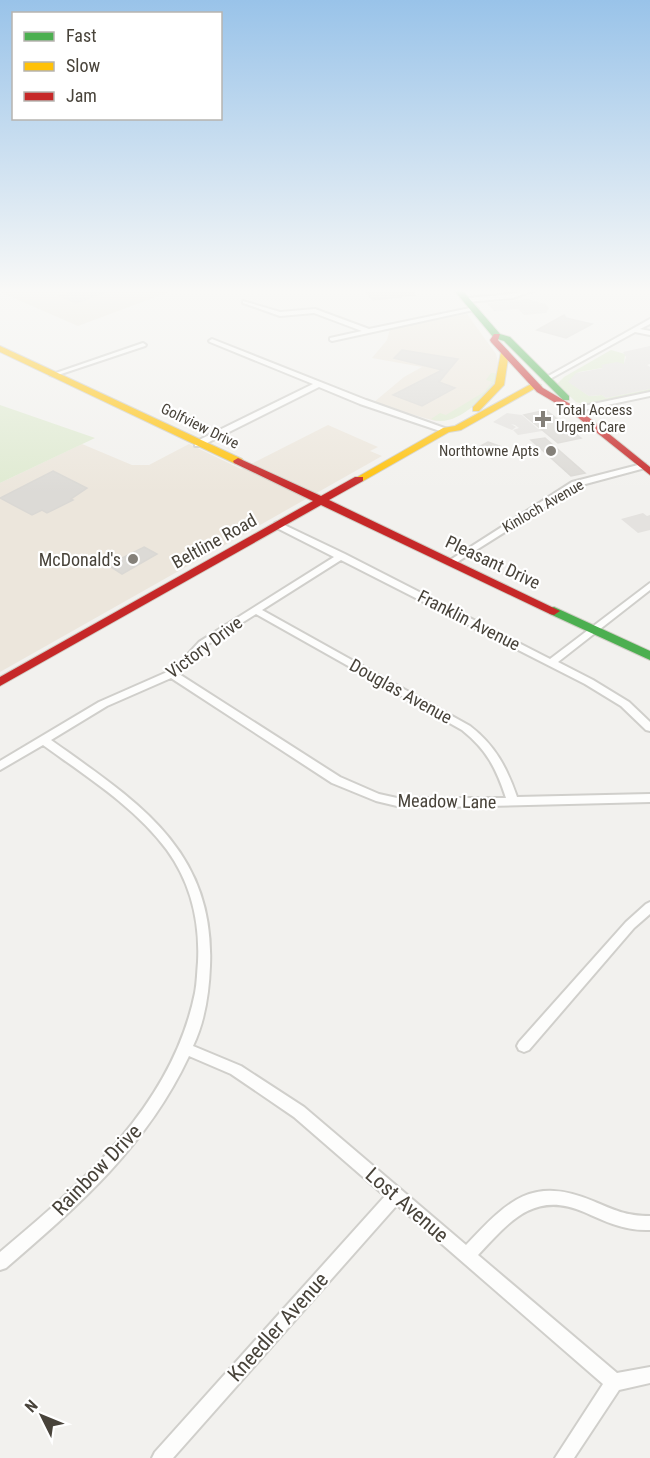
<svg xmlns="http://www.w3.org/2000/svg" width="650" height="1458" font-family="'Roboto Condensed',sans-serif">
  <style>
    .commercial { fill: #ece6dc }
    .education { fill: #e8e4da }
    .green { fill: #dfead1 }
    .parking { fill: #e4e2df }
    .building { fill: #dcdad6; stroke: #dad8d4; stroke-width: 1.5 }
    .lines { fill: none; stroke-linecap: round; stroke-linejoin: round }
    .street-casing { stroke: #d0cfcb; stroke-width: 4 }
    .fast-casing { stroke: #d0cec5; stroke-width: 2 }
    .slow-casing { stroke: #d0cec5; stroke-width: 2 }
    .jam-casing { stroke: #d0cec5; stroke-width: 2 }
    .street { fill: #fdfdfc; fill-rule: evenodd }
    .fast { fill: #4caf50; fill-rule: evenodd }
    .slow { fill: #ffc107; fill-rule: evenodd }
    .jam { fill: #c62828; fill-rule: evenodd }
    .poi-dot { fill: #848079; stroke: #fff; stroke-width: 2 }
    .labels { text-anchor: middle; dominant-baseline: central; stroke-width: 4.5; stroke-linejoin: round; paint-order: stroke }
    .far-poi-label { font-size: 15px; fill: #48433a; stroke: #fff; text-anchor: start }
    .far-street-label { font-size: 15px; fill: #48433a; stroke: #fff }
    .street-label { font-size: 18px; fill: #48433a; stroke: #fff }
    .poi-label { font-size: 18px; fill: #48433a; stroke: #fff; text-anchor: end }
    .near-street-label { font-size: 21px; fill: #48433a; stroke: #fff }
  </style>
  <rect width="100%" height="100%" fill="#f2f1ee"/>
  <!-- commercial -->
  <g class="commercial">
    <polygon points="467,314 496,354 501,375 476,405 452,419 435,421 373,403 404,377 422,367 372,358 387,340 390,329"/>
    <polygon points="328,425 378,447 370,451 382,456 0,672 0,483 82,444 132,465 149,465 189,444 241,469"/>
  </g>
  <!-- education -->
  <polygon class="education" points="0,289 177,289 78,326 0,292"/>
  <!-- green -->
  <g class="green">
    <polygon points="611,350 625,354 624,364 579,372 569,382 589,396 602,395 606,398 650,389 650,393 587,405 576,402 557,384 564,377"/>
    <path d="M491 373H498V382C483 398 455 429 431 419L440 413 446 415 484 392 492 382 486 380Z"/>
    <polygon points="0,405 95,438 0,483"/>
  </g>
  <!-- parking -->
  <g class="parking">
    <polygon points="528,299 545,304 549,308 546,313 524,315 518,309 494,311 487,303"/>
    <polygon points="650,346 650,364 647,365 650,367 650,389 606,398 602,395 589,396 568,382 576,373 603,368 601,365 617,362 624,364 626,357 623,352"/>
    <polygon points="507,413 522,415 538,429 562,424 566,427 518,435 513,430 519,428 515,425 511,424 516,427 512,430 493,422"/>
    <polygon points="643,513 647,516 650,515 650,530 638,533 621,519"/>
  </g>
  <!-- building -->
  <g class="building">
    <polygon points="81,289 110,289 111,290 76,303 60,296"/>
    <polygon points="392,289 415,289 415,295 373,300 366,292"/>
    <polygon points="564,315 566,318 592,324 566,338 537,330"/>
    <polygon points="402,350 458,359 439,382 455,388 422,406 393,395 442,370 394,358"/>
    <polygon points="546,410 581,438 558,443 524,415"/>
    <polygon points="545,438 585,473 571,476 531,440"/>
    <polygon points="488,442 499,446 480,457 469,452"/>
    <polygon points="53,471 87,488 71,499 73,500 47,513 42,510 32,515 0,498"/>
    <polygon points="144,547 157,554 122,574 108,565"/>
  </g>
  <g class="lines">
    <!-- street casing -->
    <g class="street-casing">
      <g id="street">
        <polygon points="530,289 538,289 513,298 467,302 464,300 467,298 512,294"/>
        <polygon points="243,301 280,312 315,309 369,329 475,307 478,309 332,341 330,340 330,338 362,331 314,313 280,316 243,303"/>
        <polygon points="650,319 650,324 640,329 650,331 650,335 635,332 548,380 543,379"/>
        <polygon points="212,339 366,400 450,430 443,432 360,404 319,387 201,446 195,446 195,442 313,384 210,342 209,341"/>
        <polygon points="143,343 146,345 145,346 55,376 50,375"/>
        <polygon points="650,392 650,396 574,412 570,410 574,408"/>
        <polygon points="642,464 645,464 645,468 578,486 454,564 448,564 447,562 572,482"/>
        <path d="M278 522 345 554 550 659 650 583V590L558 662 593 680 629 702 650 722V731L646 730 621 706 585 684 341 560 262 610 470 726C495 745 507 768 517 797L650 794V802L443 807 397 806 376 801 332 783 171 678 107 706 51 740C136 801 215 849 210 966 209 993 205 1021 193 1046L241 1066 304 1107 466 1245C507 1202 531 1175 593 1201 614 1210 626 1216 650 1216V1230C624 1231 607 1222 584 1212 534 1190 509 1222 478 1255L617 1373 650 1367V1383L619 1390 574 1458H555L603 1384 397 1205 173 1458H152L155 1452 385 1196 294 1117 231 1074 189 1056C147 1146 79 1205 6 1268L0 1270V1252C84 1182 172 1105 195 993 197 983 197 972 198 962 200 922 191 883 167 850 135 807 86 776 43 745L0 770V761L99 702 174 669 199 642 334 557 275 527V523ZM256 614 462 730C487 750 496 768 506 798H397L379 794 340 777 179 674 205 646Z"/>
        <polygon points="650,902 650,914 634,928 529,1050 524,1052 519,1050 517,1046 519,1042 626,922 646,904"/>
      </g>
    </g>
    <!-- fast casing -->
    <g class="fast-casing">
      <g id="fast">
        <polygon points="453,289 461,289 500,334 510,337 569,396 569,400 563,400 504,341 494,338"/>
        <polygon points="554,607 650,651 650,660 550,614 548,611 550,608"/>
      </g>
    </g>
    <!-- slow casing -->
    <g class="slow-casing">
      <g id="slow">
        <polygon points="0,346 242,459 243,461 238,464 234,463 0,352"/>
        <polygon points="505,349 509,352 504,385 479,411 473,411 473,407 495,384 501,352"/>
        <polygon points="533,383 541,385 461,430 449,432 363,481 355,481 354,479 443,428 455,426"/>
      </g>
    </g>
    <!-- jam casing -->
    <g class="jam-casing">
      <g id="jam">
        <polygon points="494,334 500,334 498,340 543,388 577,408 650,467 650,475 571,412 537,392 491,342 490,340"/>
        <polygon points="238,458 321,496 355,477 363,477 363,481 329,500 560,611 554,615 550,614 321,505 0,686 0,677 313,501 234,463 233,461"/>
      </g>
    </g>
    <!-- street -->
    <use href="#street" class="street"/>
    <!-- fast -->
    <use href="#fast" class="fast"/>
    <!-- slow -->
    <use href="#slow" class="slow"/>
    <!-- jam -->
    <use href="#jam" class="jam"/>
  </g>
  <!-- sky -->
  <linearGradient id="sky" x2="0" y2="1"><stop stop-color="#99c3e9"/><stop offset="0.59" stop-color="#f9f9f7"/><stop offset="1" stop-color="#f9f9f7" stop-opacity="0"/></linearGradient>
  <rect width="650" height="493" fill="url(#sky)"/>
  <!-- markers -->
  <g class="poi-dot">
    <path d="M540 410h6v6h6v6h-6v6h-6v-6h-6v-6h6z"/>
    <circle cx="551" cy="451" r="6"/>
    <circle cx="133" cy="559" r="6"/>
  </g>
  <g class="labels">
    <!-- far-poi labels -->
    <g class="far-poi-label">
      <text x="556" y="410">Total Access<tspan x="556" dy="17">Urgent Care</tspan></text>
      <text x="539" y="451" text-anchor="end">Northtowne Apts</text>
    </g>
    <!-- far-street labels -->
    <g class="far-street-label">
      <text transform="translate(200 426) rotate(26)">Golfview Drive</text>
      <text transform="translate(543 506) rotate(-30)">Kinloch Avenue</text>
    </g>
    <!-- street labels -->
    <g class="street-label">
      <text transform="translate(214 541) rotate(-29)">Beltline Road</text>
      <text transform="translate(493 562) rotate(25)">Pleasant Drive</text>
      <text transform="translate(469 620) rotate(27)">Franklin Avenue</text>
      <text transform="translate(204 647) rotate(-37)">Victory Drive</text>
      <text transform="translate(401 691) rotate(29)">Douglas Avenue</text>
      <text transform="translate(447 801) rotate(1)">Meadow Lane</text>
    </g>
    <!-- poi labels -->
    <g class="poi-label">
      <text x="121" y="559">McDonald's</text>
    </g>
    <!-- near-street labels -->
    <g class="near-street-label">
      <text transform="translate(97 1170) rotate(-46)">Rainbow Drive</text>
      <text transform="translate(407 1205) rotate(41)">Lost Avenue</text>
      <text transform="translate(278 1327) rotate(-48)">Kneedler Avenue</text>
    </g>
  </g>
  <!-- legend -->
  <rect x="12" y="12" width="210" height="108" fill="#ffffff" stroke="#b6b4b0" stroke-width="1.5"/>
  <rect x="24" y="32" width="30" height="9" fill="#4caf50" stroke="#b6b4b0" stroke-width="1.5"/>
  <text x="66" y="42" font-size="18" fill="#48433a">Fast</text>
  <rect x="24" y="62" width="30" height="9" fill="#ffc107" stroke="#b6b4b0" stroke-width="1.5"/>
  <text x="66" y="72" font-size="18" fill="#48433a">Slow</text>
  <rect x="24" y="92" width="30" height="9" fill="#c62828" stroke="#b6b4b0" stroke-width="1.5"/>
  <text x="66" y="102" font-size="18" fill="#48433a">Jam</text>
  <!-- north arrow -->
  <g transform="translate(42 1416) rotate(313)" stroke="#ffffff" stroke-width="4.5" paint-order="stroke">
  <path d="M0-4.5L10 22L0 15L-10 22Z" fill="#48433a"/>
  <text y="-9" font-size="16" font-weight="bold" text-anchor="middle" fill="#48433a">N</text>
  </g>
</svg>
